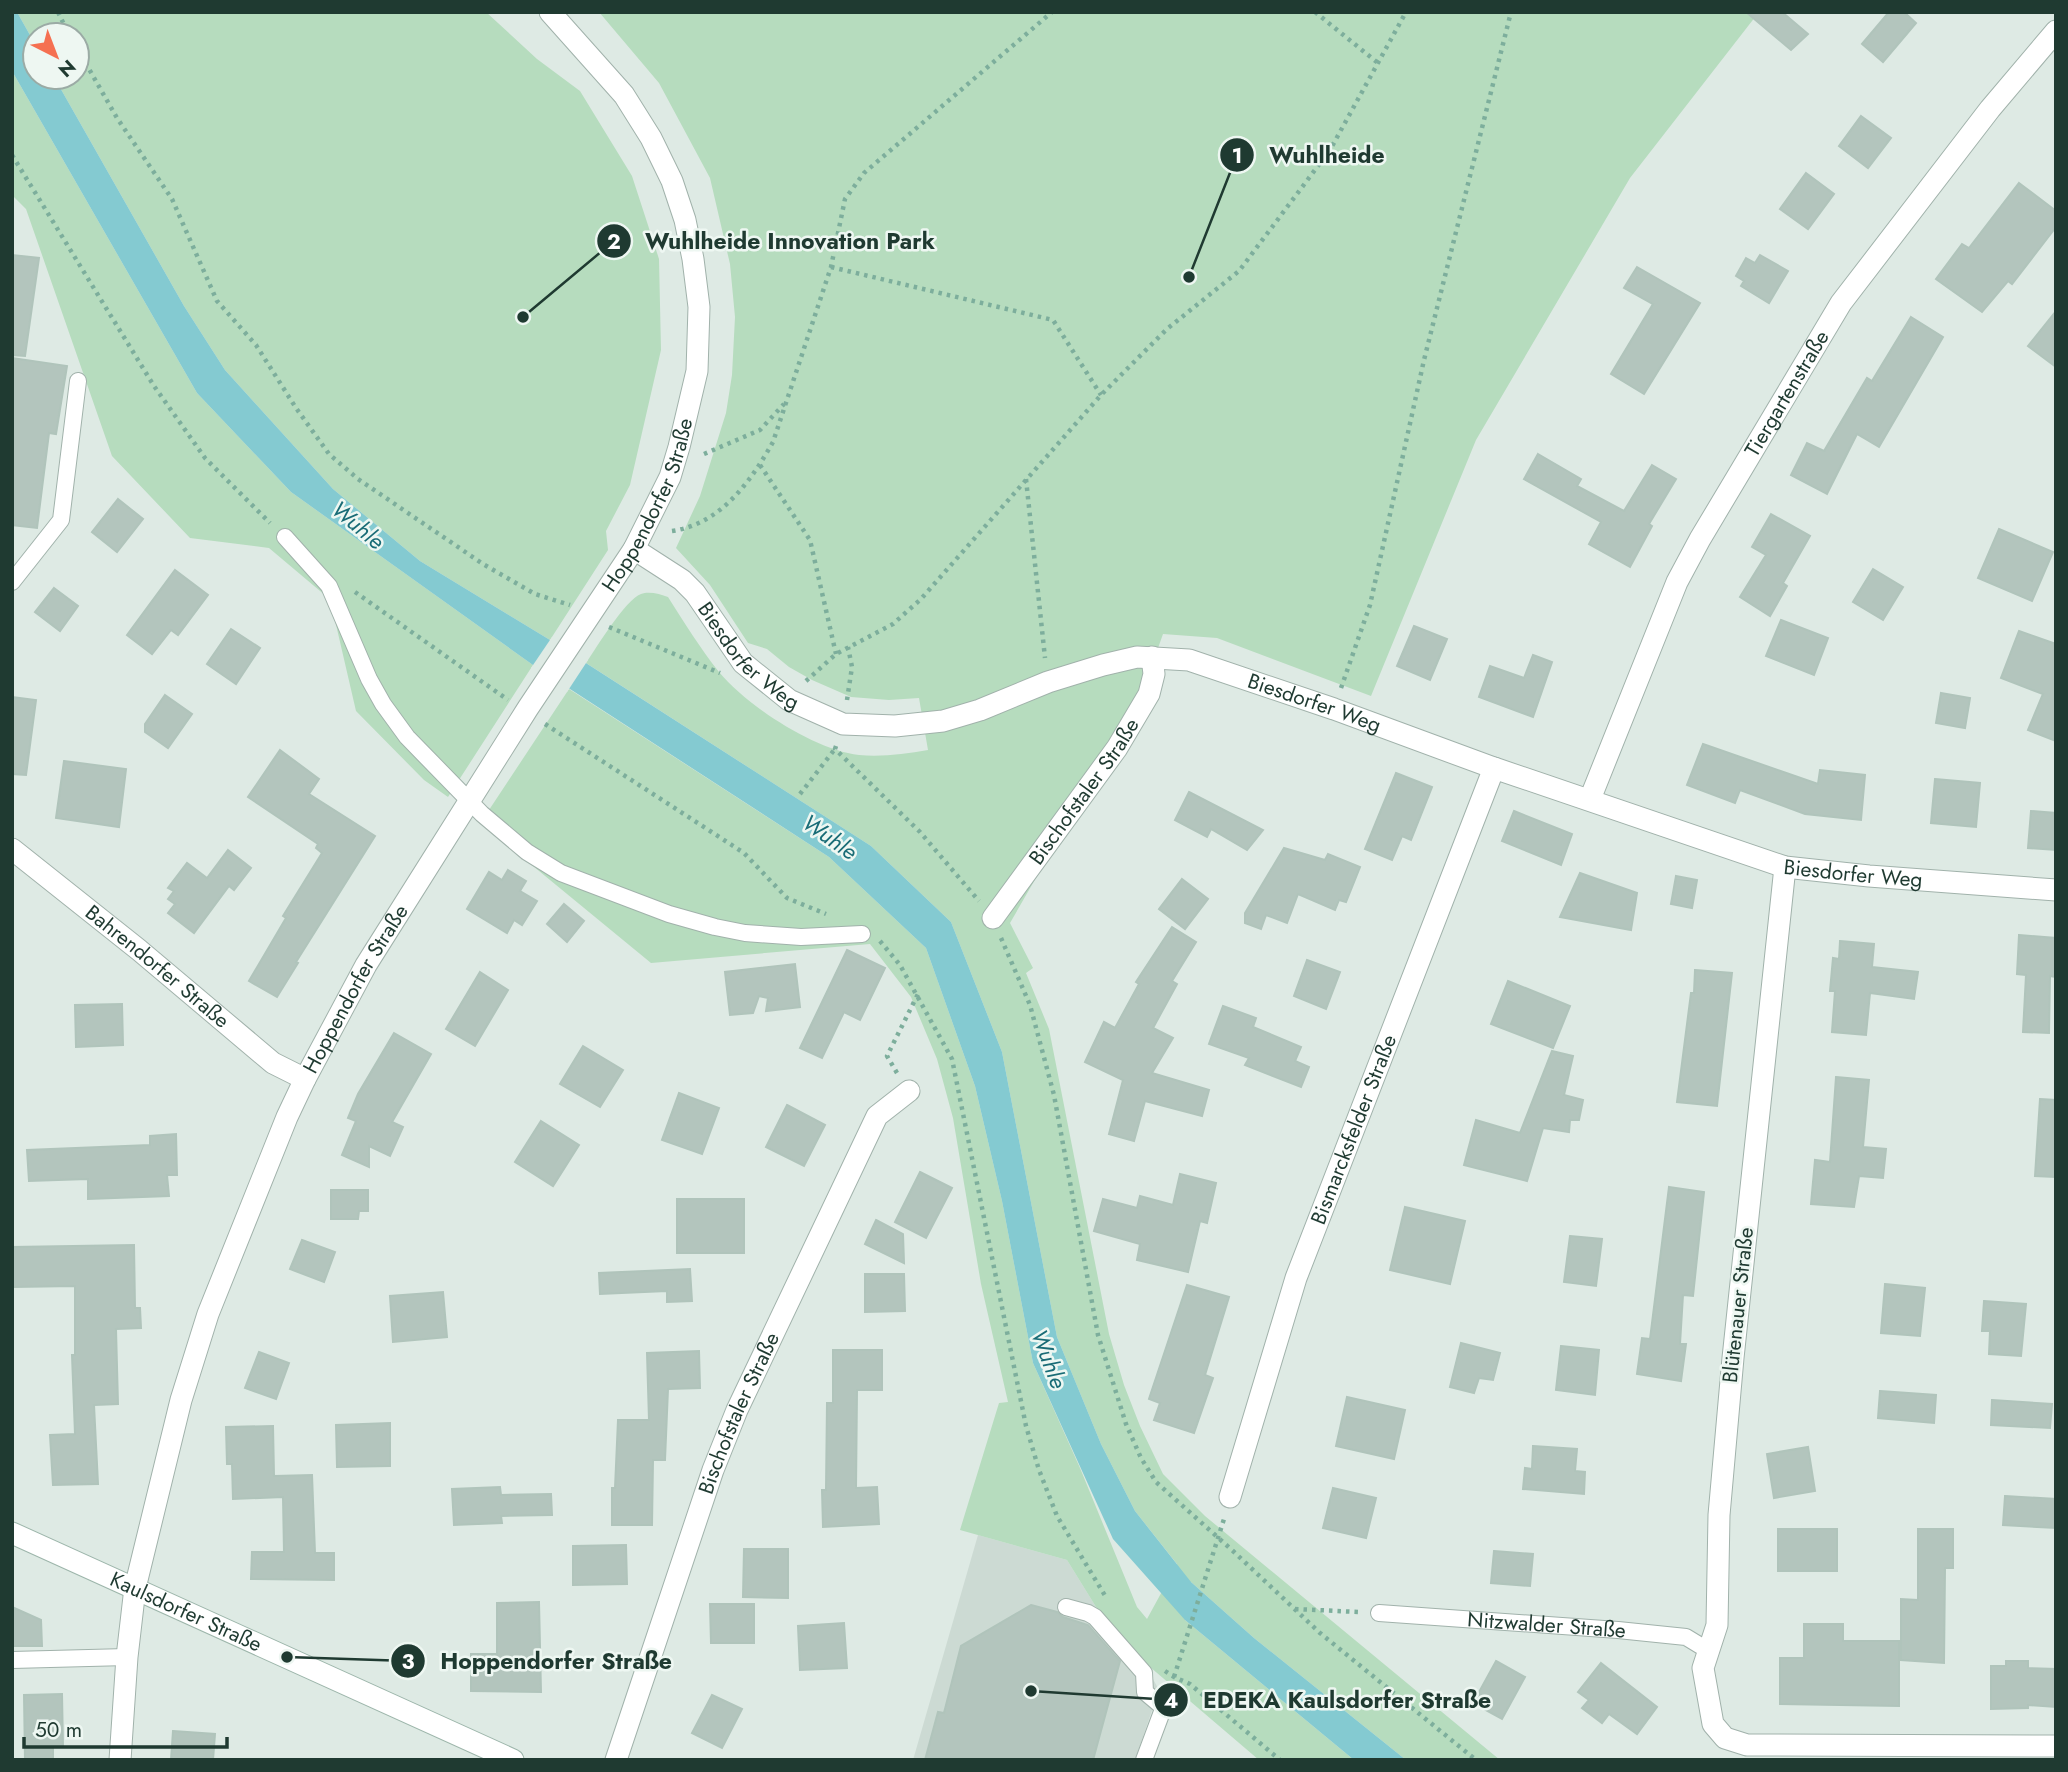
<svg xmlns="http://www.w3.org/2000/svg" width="2068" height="1772" font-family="Jost,sans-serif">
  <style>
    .built { fill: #ccdad3 }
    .green { fill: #b6dcbe }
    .water { fill: #84cad1 }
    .pier { fill: #deeae4 }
    .building { fill: #b3c5bd; stroke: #b0c4bb; stroke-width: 2 }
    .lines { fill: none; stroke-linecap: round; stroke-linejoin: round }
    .lane-casing { stroke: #a1b2ab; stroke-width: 18 }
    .street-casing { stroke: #a1b2ab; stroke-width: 23 }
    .secondary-casing { stroke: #9db6ab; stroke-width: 23 }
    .path { stroke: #7dae9c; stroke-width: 4.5; stroke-dasharray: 3.5 5; stroke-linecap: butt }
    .lane { stroke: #fff; stroke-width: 16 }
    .street { stroke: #fff; stroke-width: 21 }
    .secondary { stroke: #fff; stroke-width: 21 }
    .labels { text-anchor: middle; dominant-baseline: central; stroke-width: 5; stroke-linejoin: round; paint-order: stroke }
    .street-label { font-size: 21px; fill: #1f3a31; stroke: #eef7f2 }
    .water-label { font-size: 23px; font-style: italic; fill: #196c76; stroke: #eef7f2 }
    .leader { fill: none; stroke: #1f3a31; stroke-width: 2.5 }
    .callout-dot { fill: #1f3a31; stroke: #eef7f2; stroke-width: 2.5 }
    .mark-label { font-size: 21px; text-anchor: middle; font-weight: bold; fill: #fff }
    .callout-label { font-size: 23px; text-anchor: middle; font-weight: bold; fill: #1f3a31; stroke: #eef7f2; stroke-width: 5; stroke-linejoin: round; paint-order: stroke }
  </style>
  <rect width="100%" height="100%" fill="#deeae4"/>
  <!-- built -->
  <polygon class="built" points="978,1535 1067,1560 1096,1607 1143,1661 1159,1690 1135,1760 913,1760"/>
  <!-- green -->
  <g class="green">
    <polygon points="17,12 486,12 537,59 580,91 632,176 659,259 661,350 630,485 606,531 608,550 550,640 420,561 333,489 225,370 184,306 54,77 77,77 77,35 35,35 35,44"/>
    <path d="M599 12H1759L1630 178 1476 440 1371 696 1217 638 1163 634 1141 696 1010 923 1033 968 1026 973 1049 1029 1109 1334 1124 1385 1140 1426 1163 1474 1205 1516 1500 1760H1406L1254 1638 1191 1582 1185 1620 1354 1760H1259L1143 1661 1096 1607 1067 1560 960 1530 999 1403 1008 1402 981 1284 953 1118 937 1059 911 997 870 944 651 963 489 830 495 817 489 810 569 689 829 857 926 948 975 1086 1002 1201 1033 1363 1080 1468 1137 1607 1147 1619 1177 1564 1135 1511 1101 1444 1057 1337 1002 1052 951 922 871 846 586 663C597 647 625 600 641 594 649 591 660 594 668 597 684 622 700 648 719 672 747 706 815 750 859 755 882 757 905 754 928 750L919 698 889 700 851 697 812 680 789 667 767 649 748 643 710 585 676 548 700 496 726 413 732 375 735 317 730 264 710 178 659 83Z"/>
    <polygon points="12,71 197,393 291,492 533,665 448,797 424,780 356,711 334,616 326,596 269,548 190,538 112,456 26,209 12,195"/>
  </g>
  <!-- water -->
  <polygon class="water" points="12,12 17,12 35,44 35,77 54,77 184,306 225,370 333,489 420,561 550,640 871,846 951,922 1002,1052 1057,1337 1101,1444 1135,1511 1191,1582 1254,1638 1406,1760 1354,1760 1185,1620 1113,1539 1033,1363 1002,1201 975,1086 926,948 829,857 533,665 291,492 197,393 12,71"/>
  <!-- pier -->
  <polygon class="pier" points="552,637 588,660 567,692 531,668"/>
  <!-- building -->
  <g class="building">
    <polygon points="1746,12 1782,12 1808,34 1791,50"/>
    <polygon points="1889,12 1904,12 1916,23 1883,62 1862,44"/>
    <polygon points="1861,116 1891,138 1868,168 1839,146"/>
    <polygon points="1806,173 1834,194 1808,229 1780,209"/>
    <polygon points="2019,183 2056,211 2056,227 2012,284 2008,281 1982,312 1936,279 1962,244 1969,248"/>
    <polygon points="12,255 39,258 25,356 12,355"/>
    <polygon points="1760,255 1788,271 1769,303 1741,286 1744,281 1736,276 1746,258 1755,263"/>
    <polygon points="1637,267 1700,303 1644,394 1611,374 1653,304 1624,288"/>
    <polygon points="2056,311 2056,367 2028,346"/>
    <polygon points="1911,317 1943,337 1879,447 1857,434 1827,494 1791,475 1807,443 1824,451 1867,378 1872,381"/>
    <polygon points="12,358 67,366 56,434 49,433 37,528 12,525"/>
    <polygon points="1538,454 1581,479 1577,486 1624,511 1652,465 1676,479 1649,524 1652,526 1630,567 1589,544 1601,522 1524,479"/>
    <polygon points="118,499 143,519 117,552 92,532"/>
    <polygon points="1771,514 1810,536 1783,583 1787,586 1770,616 1740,597 1766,555 1752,547"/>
    <polygon points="1999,529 2053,552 2032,601 1978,578"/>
    <polygon points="1873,569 1903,587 1883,620 1853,602"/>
    <polygon points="175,570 208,595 178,635 171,630 152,654 127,635"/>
    <polygon points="54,588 78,606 60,631 35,612"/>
    <polygon points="1781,620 1828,638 1814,675 1766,656"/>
    <polygon points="1414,626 1447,639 1430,680 1397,666"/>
    <polygon points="231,629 260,648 236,684 207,664"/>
    <polygon points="2019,631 2056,644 2056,741 2028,730 2043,694 2001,678"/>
    <polygon points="1533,655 1552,662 1533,717 1479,697 1490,666 1524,678"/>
    <polygon points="1941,693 1970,698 1965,728 1936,723"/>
    <polygon points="165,695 192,714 168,748 145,732 145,724"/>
    <polygon points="12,697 36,700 26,775 12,774"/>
    <polygon points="1703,744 1818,784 1820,770 1865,775 1861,820 1805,814 1740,790 1735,803 1687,785"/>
    <polygon points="280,750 319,779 309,794 375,836 296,962 298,963 277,997 249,981 286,918 283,916 322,853 316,848 318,844 248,797"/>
    <polygon points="64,761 126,769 119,827 56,818"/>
    <polygon points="1396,773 1432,787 1411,840 1402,836 1392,860 1365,849"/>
    <polygon points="1935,779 1980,783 1976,827 1931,823"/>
    <polygon points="1189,792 1263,830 1247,850 1211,829 1207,837 1175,820"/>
    <polygon points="1514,811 1572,834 1561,865 1502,841"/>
    <polygon points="2031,811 2056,813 2056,850 2028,848"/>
    <polygon points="1284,848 1325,860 1328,854 1360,867 1346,902 1339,900 1335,910 1298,894 1287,923 1266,915 1261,929 1245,923 1245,913"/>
    <polygon points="228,850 251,868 234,890 229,886 194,933 168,913 175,904 168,899 174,891 168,888 187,863 207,878"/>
    <polygon points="508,870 526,881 520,891 537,901 522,925 514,920 507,933 467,909 489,872 502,880"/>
    <polygon points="1580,873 1637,893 1631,930 1560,917"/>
    <polygon points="1676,876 1697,880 1692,908 1671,904"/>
    <polygon points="1182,879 1208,899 1185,929 1159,909"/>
    <polygon points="564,904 584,921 567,942 547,924"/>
    <polygon points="1172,927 1196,942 1172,981 1177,984 1153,1028 1173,1038 1152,1073 1209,1090 1202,1116 1145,1101 1134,1141 1109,1134 1123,1080 1085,1062 1104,1022 1115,1028 1139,984 1136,982"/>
    <polygon points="2019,935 2056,938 2056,977 2050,976 2049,1033 2023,1032 2026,975 2017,974"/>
    <polygon points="1840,941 1874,944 1872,967 1918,972 1914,999 1870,993 1866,1035 1832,1032 1835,991 1830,991 1833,958 1839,959"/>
    <polygon points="847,950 885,968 860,1020 844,1012 822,1058 800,1048"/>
    <polygon points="1307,960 1340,972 1326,1009 1294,996"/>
    <polygon points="795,964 800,1007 766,1011 768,998 759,996 753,1013 730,1015 725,972"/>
    <polygon points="1695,970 1732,973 1717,1106 1677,1102 1691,993 1694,993"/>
    <polygon points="480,972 508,990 475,1046 446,1029"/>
    <polygon points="1508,981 1570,1006 1553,1048 1491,1024"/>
    <polygon points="122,1004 123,1045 76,1047 75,1005"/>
    <polygon points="1223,1006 1256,1018 1253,1027 1301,1047 1295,1061 1309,1067 1301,1087 1245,1065 1249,1058 1209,1044"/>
    <polygon points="394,1033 431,1054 392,1122 403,1127 390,1156 369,1146 369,1167 342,1155 356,1121 348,1118 358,1094"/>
    <polygon points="583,1046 623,1070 600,1107 560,1084"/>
    <polygon points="1552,1051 1573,1056 1564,1095 1583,1100 1579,1120 1570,1120 1569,1132 1543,1128 1527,1181 1464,1165 1476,1120 1520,1133"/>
    <polygon points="1836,1077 1869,1080 1863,1147 1886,1149 1883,1178 1859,1176 1854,1207 1811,1204 1815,1160 1830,1162"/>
    <polygon points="679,1093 719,1108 702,1154 662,1140"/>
    <polygon points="2040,1099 2056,1100 2055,1177 2035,1176"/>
    <polygon points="787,1105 825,1125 804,1166 766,1147"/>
    <polygon points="541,1121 579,1145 553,1186 515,1162"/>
    <polygon points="176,1134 177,1175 167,1175 169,1196 88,1199 88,1179 29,1181 27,1150 150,1145 150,1136"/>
    <polygon points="920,1172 952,1188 926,1238 895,1222"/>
    <polygon points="1180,1174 1216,1183 1207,1223 1200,1221 1188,1272 1137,1260 1140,1244 1094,1231 1103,1199 1137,1208 1140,1196 1173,1205"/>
    <polygon points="1669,1187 1704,1192 1693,1296 1683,1295 1680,1344 1686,1344 1681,1381 1637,1374 1642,1338 1650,1339"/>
    <polygon points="331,1190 368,1190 368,1211 359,1211 358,1219 331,1219"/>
    <rect x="677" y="1199" width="67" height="54"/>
    <polygon points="1405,1207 1465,1221 1450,1284 1390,1270"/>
    <polygon points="876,1220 903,1234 904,1263 865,1244"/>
    <polygon points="1570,1236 1602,1239 1596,1286 1564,1282"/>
    <polygon points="302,1240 335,1252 324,1282 290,1269"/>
    <polygon points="134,1245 135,1308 140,1308 141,1328 116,1329 118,1404 94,1405 98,1484 53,1485 50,1435 75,1434 72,1355 75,1355 75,1286 13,1287 12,1247"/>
    <polygon points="690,1269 692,1301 667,1302 667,1291 600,1294 599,1273"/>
    <polygon points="865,1274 904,1274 905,1311 865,1312"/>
    <polygon points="1885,1284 1925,1288 1920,1336 1881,1333"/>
    <polygon points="1187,1285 1229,1297 1205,1375 1213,1378 1194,1433 1154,1420 1160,1403 1149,1399"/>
    <polygon points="443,1292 447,1337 393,1342 390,1296"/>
    <polygon points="1984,1301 2026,1304 2021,1356 1989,1354 1990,1331 1982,1331"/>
    <polygon points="1461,1343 1500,1353 1493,1380 1479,1378 1474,1393 1450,1387"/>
    <polygon points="1561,1346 1599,1350 1595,1395 1556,1390"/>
    <polygon points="833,1350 882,1350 882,1390 857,1390 856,1488 877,1487 879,1524 823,1527 822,1490 826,1490 827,1403 833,1403"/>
    <polygon points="699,1351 700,1388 668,1389 665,1460 653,1460 652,1525 612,1525 612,1488 615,1488 618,1420 649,1420 647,1353"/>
    <polygon points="259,1352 289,1363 276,1399 245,1388"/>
    <polygon points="1880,1391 1936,1395 1934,1423 1878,1418"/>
    <polygon points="1347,1397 1405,1410 1394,1459 1336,1446"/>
    <polygon points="1992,1400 2052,1404 2050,1428 1991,1425"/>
    <polygon points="390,1423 390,1466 337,1467 336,1425"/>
    <polygon points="273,1426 274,1476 312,1475 315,1553 334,1553 334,1580 251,1579 252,1552 284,1552 283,1497 233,1499 232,1464 227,1464 226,1427"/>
    <polygon points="1533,1446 1577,1449 1575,1471 1585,1472 1584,1494 1523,1489 1525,1468 1532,1469"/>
    <polygon points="1808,1447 1815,1491 1774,1498 1767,1454"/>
    <polygon points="500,1487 501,1495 551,1494 552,1515 501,1516 502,1523 454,1525 452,1489"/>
    <polygon points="1333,1488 1376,1498 1366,1538 1323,1528"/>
    <polygon points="2005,1496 2056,1499 2056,1528 2003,1525"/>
    <rect x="1778" y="1529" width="59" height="42"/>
    <polygon points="1918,1529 1953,1529 1953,1568 1945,1568 1944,1663 1901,1660 1901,1599 1918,1600"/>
    <polygon points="626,1545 627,1584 573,1585 573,1546"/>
    <polygon points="744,1549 788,1549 788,1598 743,1597"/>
    <polygon points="1494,1551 1533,1554 1530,1586 1491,1583"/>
    <polygon points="539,1602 541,1692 471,1691 471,1654 497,1654 497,1603"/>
    <polygon points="710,1604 754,1604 754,1643 711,1643"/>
    <polygon points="1031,1605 1057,1612 1063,1617 1088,1625 1120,1661 1093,1760 925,1760 938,1712 944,1713 961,1646"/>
    <polygon points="12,1607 41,1620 42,1646 12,1646"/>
    <polygon points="844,1623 847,1668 800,1670 798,1626"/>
    <polygon points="1804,1624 1843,1624 1843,1641 1899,1641 1899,1706 1780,1704 1780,1658 1804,1658"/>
    <polygon points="1496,1661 1525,1677 1502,1719 1473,1703"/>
    <polygon points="2006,1661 2028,1661 2028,1668 2056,1669 2056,1707 2028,1705 2028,1708 1991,1709 1991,1666 2006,1666"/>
    <polygon points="1601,1663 1657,1707 1637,1734 1609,1714 1602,1723 1582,1708 1589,1700 1578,1692"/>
    <polygon points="62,1694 63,1747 53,1747 53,1760 25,1760 24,1695"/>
    <polygon points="712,1695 742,1709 722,1748 692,1733"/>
    <polygon points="173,1731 215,1734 213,1760 171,1760"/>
  </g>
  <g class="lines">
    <!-- lane casing -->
    <g class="lane-casing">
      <g id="lane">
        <polyline points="285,537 329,586 369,679 383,704 407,737 482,814 527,852 561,873 669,914 715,927 745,933 801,937 862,934"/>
        <polyline points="12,582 61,520 78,381"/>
        <polyline points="1066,1607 1088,1613 1095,1617 1144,1673 1145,1692 1164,1708"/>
        <path id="s1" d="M1379 1613 1618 1630 1686 1637 1709 1651"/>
        <polyline points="12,1660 127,1657"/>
        <polyline points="1144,1760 1166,1701"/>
      </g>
    </g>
    <!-- street casing -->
    <g class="street-casing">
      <g id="street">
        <path id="s2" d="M634 549 682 580 695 593 743 663 789 700 843 724 895 726 943 721 980 710 1048 682 1103 665 1137 657 1189 660 1334 709 1494 768 1785 867 1869 876 2056 890"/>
        <path id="s3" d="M1590 799 1677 582 1700 539 1841 303 1990 109 2056 31"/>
        <path id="s4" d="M12 849 139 950 273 1063 305 1079"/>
        <polyline points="1785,867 1733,1358 1719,1515 1717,1625 1703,1668 1713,1724 1725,1738 1747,1745 2056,1746"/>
        <path id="s5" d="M993 918 1117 748 1149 694 1154 674 1152 657"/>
        <path id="s6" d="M1230 1497 1296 1278 1494 768"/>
        <path id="s7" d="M120 1760 127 1657 135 1588 181 1400 208 1314 287 1117 305 1079 366 965 528 708 634 549 670 477 679 447 697 371 699 307 693 259 685 220 672 181 651 138 624 95 550 12"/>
        <path id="s8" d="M616 1760 713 1470 737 1410 877 1116 909 1091"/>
      </g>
    </g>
    <!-- secondary casing -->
    <g class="secondary-casing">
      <g id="secondary">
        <path id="s9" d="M12 1533 513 1760"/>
      </g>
    </g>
    <!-- path -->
    <g class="path">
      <polyline points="58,12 69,35"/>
      <polyline points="1315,12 1378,63"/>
      <polyline points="77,48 117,118 172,199 217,301 256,345 296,408 329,454 358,479 483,564 535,594 570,605"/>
      <polyline points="12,155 154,386 205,458 270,523"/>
      <polyline points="831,267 1053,320 1101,395"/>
      <polyline points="704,454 760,430 784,404"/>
      <polyline points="760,465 810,540 836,654"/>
      <polyline points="1026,479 1045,658"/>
      <path d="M672 531C721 524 751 481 773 442L831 267 845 199 864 173 1052 12"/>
      <polyline points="355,592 508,700"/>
      <polyline points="609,627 720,673"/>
      <polyline points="806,681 836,654 893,624 921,599 1101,395 1167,329 1239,271 1330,150 1406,12"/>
      <polyline points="1341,688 1370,605 1424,360 1511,12"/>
      <polyline points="847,700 852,667 848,647"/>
      <polyline points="545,724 744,853 787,898 826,914"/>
      <polyline points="836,746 835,749 920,832 979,901"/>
      <polyline points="800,794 835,749"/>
      <polyline points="1001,938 1030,1005 1054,1095 1098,1335 1126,1424 1141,1458 1156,1482 1233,1551 1320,1633 1476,1760"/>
      <polyline points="880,941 900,965 952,1059 1026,1426 1039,1470 1057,1516 1107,1599"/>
      <polyline points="897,1073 887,1056 918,994"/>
      <polyline points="1295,1609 1359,1612"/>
      <polyline points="1165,1671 1174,1677 1190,1684 1280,1760"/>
      <polyline points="1174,1677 1224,1519"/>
    </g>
    <!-- lane -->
    <use href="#lane" class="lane"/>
    <!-- street -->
    <use href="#street" class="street"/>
    <!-- secondary -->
    <use href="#secondary" class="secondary"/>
  </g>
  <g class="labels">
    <!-- street labels -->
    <g class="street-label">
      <text stroke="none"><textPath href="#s3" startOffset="452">Tiergartenstraße</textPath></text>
      <text stroke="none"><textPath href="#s7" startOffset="1381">Hoppendorfer Straße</textPath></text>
      <text stroke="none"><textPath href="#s2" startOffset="159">Biesdorfer Weg</textPath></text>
      <text stroke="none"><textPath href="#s2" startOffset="768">Biesdorfer Weg</textPath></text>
      <text stroke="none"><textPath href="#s5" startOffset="156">Bischofstaler Straße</textPath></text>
      <text stroke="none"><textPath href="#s2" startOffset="1335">Biesdorfer Weg</textPath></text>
      <text stroke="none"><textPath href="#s4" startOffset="187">Bahrendorfer Straße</textPath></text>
      <text stroke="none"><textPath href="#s7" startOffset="814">Hoppendorfer Straße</textPath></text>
      <text stroke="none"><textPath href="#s6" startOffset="388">Bismarcksfelder Straße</textPath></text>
      <text transform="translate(1738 1305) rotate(-84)">Blütenauer Straße</text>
      <text stroke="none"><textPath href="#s8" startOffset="368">Bischofstaler Straße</textPath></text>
      <text stroke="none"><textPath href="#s9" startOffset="191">Kaulsdorfer Straße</textPath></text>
      <text stroke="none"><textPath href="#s1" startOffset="168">Nitzwalder Straße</textPath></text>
    </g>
    <!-- water labels -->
    <g class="water-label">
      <text transform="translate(358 525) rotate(40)">Wuhle</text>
      <text transform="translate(830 837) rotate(35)">Wuhle</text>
      <text transform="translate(1049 1359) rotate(69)">Wuhle</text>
    </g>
  </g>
  <!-- callouts -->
  <path class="leader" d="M1189 277L1237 155M523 317L614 241M287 1657L408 1661M1031 1691L1171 1700"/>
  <g class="callout-dot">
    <circle cx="1189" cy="277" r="7"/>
    <circle cx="523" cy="317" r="7"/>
    <circle cx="287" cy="1657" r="7"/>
    <circle cx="1031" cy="1691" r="7"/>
    <circle cx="1237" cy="155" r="18"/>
    <circle cx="614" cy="241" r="18"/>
    <circle cx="408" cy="1661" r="18"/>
    <circle cx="1171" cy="1700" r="18"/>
  </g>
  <g class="mark-label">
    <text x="1237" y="163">1</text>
    <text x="614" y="249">2</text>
    <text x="408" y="1669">3</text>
    <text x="1171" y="1708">4</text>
  </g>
  <g class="callout-label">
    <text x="1327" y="163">Wuhlheide</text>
    <text x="790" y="249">Wuhlheide Innovation Park</text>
    <text x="556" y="1669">Hoppendorfer Straße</text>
    <text x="1347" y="1708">EDEKA Kaulsdorfer Straße</text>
  </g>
  <!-- border -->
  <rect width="2068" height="1772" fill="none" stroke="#1f3a31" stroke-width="28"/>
  <!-- north arrow -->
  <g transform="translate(56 56) rotate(138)"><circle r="33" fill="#eef7f2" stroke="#9baba5" stroke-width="2"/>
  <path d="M0-5L12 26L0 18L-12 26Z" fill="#f57051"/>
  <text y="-10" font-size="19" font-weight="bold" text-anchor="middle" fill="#1f3a31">N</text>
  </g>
  <!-- scale -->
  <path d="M24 1737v10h203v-10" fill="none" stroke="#1f3a31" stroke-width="3.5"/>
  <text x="35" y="1737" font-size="21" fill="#1f3a31" stroke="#eef7f2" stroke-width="5" paint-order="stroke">50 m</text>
</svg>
